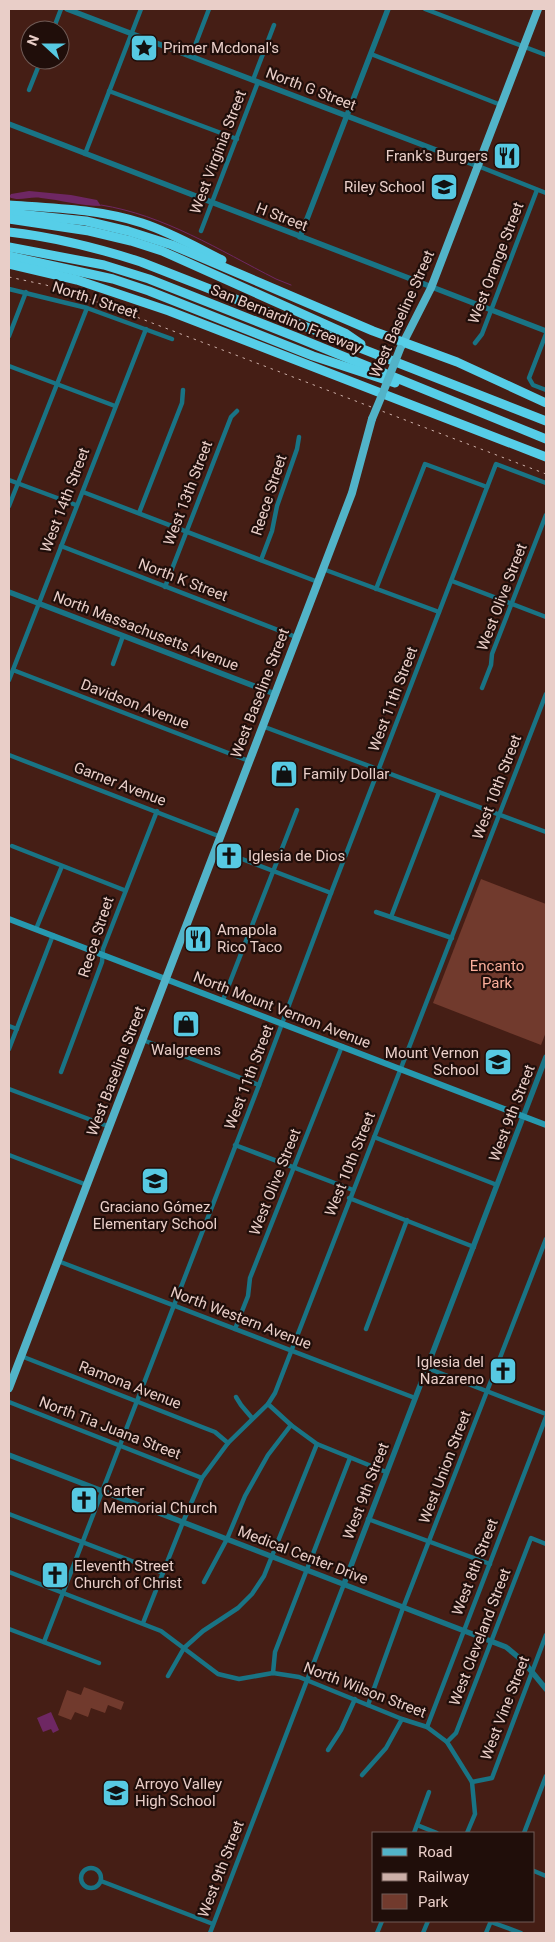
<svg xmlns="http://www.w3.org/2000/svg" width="555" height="1942" font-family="Roboto,sans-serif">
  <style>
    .green { fill: #713a2d }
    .water { fill: #6e2763 }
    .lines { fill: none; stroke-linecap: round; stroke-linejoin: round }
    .stream { stroke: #6e2763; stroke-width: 1 }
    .minor { stroke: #197485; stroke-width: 4.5 }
    .tertiary { stroke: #197485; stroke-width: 5.5 }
    .secondary { stroke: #2799af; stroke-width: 6 }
    .primary { stroke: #52b3c8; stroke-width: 8 }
    .motorway { stroke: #56cee8; stroke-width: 9 }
    .rail { stroke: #ccafa8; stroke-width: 1; stroke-dasharray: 2.5 5; stroke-linecap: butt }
    .primary-bridge { stroke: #52b3c8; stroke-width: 8 }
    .labels { text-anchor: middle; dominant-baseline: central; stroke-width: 4.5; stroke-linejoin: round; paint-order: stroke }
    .poi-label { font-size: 15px; fill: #e9cec8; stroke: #200e0a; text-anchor: start }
    .street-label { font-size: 15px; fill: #e9cec8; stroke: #200e0a }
    .park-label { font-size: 15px; fill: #faae9b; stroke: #200e0a }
  </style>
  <rect width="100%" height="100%" fill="#451e15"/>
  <!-- green -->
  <g class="green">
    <polygon points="481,879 546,904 546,1032 541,1045 433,1003"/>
    <polygon points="84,1687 124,1702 121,1710 108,1705 105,1713 91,1708 88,1717 75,1712 71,1720 58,1715 67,1690 81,1695"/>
  </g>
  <!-- water -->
  <g class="water">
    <path d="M29 191 71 195 97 200 101 206C80 206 61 200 41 198 30 196 19 202 9 197L11 194Z"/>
    <polygon points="51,1712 59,1730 53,1733 51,1729 43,1732 37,1718"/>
  </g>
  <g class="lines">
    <!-- stream -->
    <path class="stream" d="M101 205C164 215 219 250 276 279L291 285"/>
    <!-- minor -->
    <g class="minor">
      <polyline points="425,9 546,55"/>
      <polyline points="53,30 61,9"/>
      <polyline points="371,54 501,105"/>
      <polyline points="191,56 209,9"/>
      <polyline points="253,80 274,25"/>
      <polyline points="29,90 41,60"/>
      <polyline points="109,91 237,139"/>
      <polyline points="85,154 141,9"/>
      <polyline points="478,166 546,193"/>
      <polyline points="201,231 258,82"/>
      <polyline points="9,289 87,308 172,339"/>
      <polyline points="546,334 529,378 533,385 546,390"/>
      <polyline points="9,336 26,292"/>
      <polyline points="475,343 482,334 537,190"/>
      <polyline points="9,366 115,406"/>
      <polyline points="9,480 76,505"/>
      <polyline points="83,492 318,582"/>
      <polyline points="9,506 87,308"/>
      <polyline points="139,513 182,403 183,390"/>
      <polyline points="61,546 296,637"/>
      <polyline points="261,560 272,531 277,506 297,449 299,437"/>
      <polyline points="323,569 439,612"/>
      <polyline points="452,581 546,617"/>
      <polyline points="165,587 231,417 237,411"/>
      <polyline points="376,589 425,464 487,487"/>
      <polyline points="113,664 123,636"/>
      <polyline points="13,670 249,761"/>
      <polyline points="9,680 146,329"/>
      <polyline points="482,688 491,665 492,654 546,515"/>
      <polyline points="262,726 546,832"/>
      <polyline points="9,755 221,837"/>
      <polyline points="12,846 124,890"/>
      <polyline points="216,849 331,893"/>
      <polyline points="376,912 452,938"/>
      <polyline points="391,917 439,792"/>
      <polyline points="36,929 62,866"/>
      <polyline points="223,1000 297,810"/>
      <polyline points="9,1026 17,1029"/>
      <polyline points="143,1040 259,1085"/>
      <polyline points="9,1049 53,935"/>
      <polyline points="61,1072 102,962 103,949 157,811"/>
      <polyline points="9,1089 110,1127"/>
      <polyline points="374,1137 497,1185"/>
      <polyline points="235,1145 353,1190"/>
      <polyline points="9,1155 87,1185"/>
      <polyline points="349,1198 474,1247"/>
      <polyline points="58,1261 415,1398"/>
      <polyline points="235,1329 248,1296 250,1278 342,1046"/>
      <polyline points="366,1329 407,1220"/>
      <polyline points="21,1356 202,1427 215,1432 228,1443"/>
      <polyline points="427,1368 546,1414"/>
      <polyline points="236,1397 241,1405 252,1418"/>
      <polyline points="9,1402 202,1478"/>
      <polyline points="268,1404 291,1425 317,1444 386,1472"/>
      <polyline points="9,1514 163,1573"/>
      <polyline points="368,1519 490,1564"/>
      <polyline points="9,1572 161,1631 218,1674 239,1679 273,1673 299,1677 402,1719 427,1727 447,1742 472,1782 475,1814 467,1833"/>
      <polyline points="204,1582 227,1539 245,1496 268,1455 291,1425"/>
      <polyline points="143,1623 183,1522 202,1478 228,1443 268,1404 275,1393 546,694"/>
      <polyline points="9,1629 99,1663"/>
      <polyline points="44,1642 259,1085 331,893 496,464 546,483"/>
      <polyline points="273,1673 275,1652 350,1458"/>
      <polyline points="168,1676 184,1648 203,1631 238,1608 252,1594 264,1576 317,1444"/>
      <polyline points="368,1705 403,1608 546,1239"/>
      <polyline points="427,1727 546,1417"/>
      <polyline points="447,1742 456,1733 531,1538 546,1544"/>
      <polyline points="328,1750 341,1730 355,1699"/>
      <polyline points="362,1775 386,1748 402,1719"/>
      <polyline points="472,1782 492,1778 546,1635"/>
      <polyline points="417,1825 437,1833"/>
      <polyline points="414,1833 429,1792"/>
      <polyline points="524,1833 546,1776"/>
      <circle cx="91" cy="1878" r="10"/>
      <polyline points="534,1871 546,1876"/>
      <polyline points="101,1881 213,1924"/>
      <polyline points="491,1922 521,1933"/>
      <polyline points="210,1933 344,1584"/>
      <polyline points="377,1933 382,1921"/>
      <polyline points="423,1933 428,1921"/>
      <polyline points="486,1933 491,1921"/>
    </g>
    <!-- tertiary -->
    <g class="tertiary">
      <polyline points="67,9 478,166"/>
      <polyline points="9,124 546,331"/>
      <polyline points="300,237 388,9"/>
      <polyline points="9,592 275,694"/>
      <polyline points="9,1455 506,1647 523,1661 546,1689"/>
      <polyline points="344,1584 546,1057"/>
    </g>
    <!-- secondary -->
    <polyline class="secondary" points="9,919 546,1125"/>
    <!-- primary -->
    <g class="primary">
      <polyline points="401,347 431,288 538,9"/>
      <polyline points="9,1388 323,569 352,493 372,419"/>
    </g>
    <!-- motorway -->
    <g class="motorway">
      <path d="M9 205C54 208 99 209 142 223 170 232 196 247 222 260"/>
      <polyline points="9,213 86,221 128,231 172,245 373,331 457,362 546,403"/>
      <polyline points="9,219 89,231 131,241 162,251 345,333 361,344"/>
      <path d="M9 232C54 237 98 248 141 262L546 421"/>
      <polyline points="9,247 104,265 149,279 296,337 546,439"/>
      <polyline points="9,256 113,279 149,291 313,356 395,383"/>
      <polyline points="9,264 77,280 169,311 546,457"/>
    </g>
    <!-- rail -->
    <polyline class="rail" points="9,277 46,285 100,303 546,474"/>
    <!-- primary-bridge -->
    <g class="primary-bridge">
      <polyline points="384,390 400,349"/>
      <polyline points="372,419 382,395"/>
    </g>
  </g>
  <!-- icons -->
  <defs>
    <g id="sight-square" transform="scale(1.4375)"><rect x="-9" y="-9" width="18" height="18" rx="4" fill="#57c9e2" stroke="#200e0a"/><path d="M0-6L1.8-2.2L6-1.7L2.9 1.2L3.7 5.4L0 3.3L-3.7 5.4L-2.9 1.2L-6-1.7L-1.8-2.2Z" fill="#111"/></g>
    <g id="restaurant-square" transform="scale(1.4375)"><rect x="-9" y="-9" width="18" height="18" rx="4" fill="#57c9e2" stroke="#200e0a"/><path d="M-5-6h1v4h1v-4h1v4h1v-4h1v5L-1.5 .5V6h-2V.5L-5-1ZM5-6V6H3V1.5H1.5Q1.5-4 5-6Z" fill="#111"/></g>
    <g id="school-square" transform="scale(1.4375)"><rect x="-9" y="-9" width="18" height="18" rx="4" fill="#57c9e2" stroke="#200e0a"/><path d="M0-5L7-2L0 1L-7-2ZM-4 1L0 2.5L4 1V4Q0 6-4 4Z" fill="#111"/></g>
    <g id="shop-square" transform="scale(1.4375)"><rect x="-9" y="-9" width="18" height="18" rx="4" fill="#57c9e2" stroke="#200e0a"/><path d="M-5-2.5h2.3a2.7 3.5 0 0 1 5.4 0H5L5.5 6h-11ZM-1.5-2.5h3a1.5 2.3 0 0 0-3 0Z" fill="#111"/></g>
    <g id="church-square" transform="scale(1.4375)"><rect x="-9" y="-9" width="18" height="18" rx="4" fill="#57c9e2" stroke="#200e0a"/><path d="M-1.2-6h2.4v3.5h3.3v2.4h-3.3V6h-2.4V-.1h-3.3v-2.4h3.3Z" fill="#111"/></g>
  </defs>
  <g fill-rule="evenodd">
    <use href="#sight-square" x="144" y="48"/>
    <use href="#restaurant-square" x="507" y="156"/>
    <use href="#school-square" x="444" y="187"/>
    <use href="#shop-square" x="284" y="774"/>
    <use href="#church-square" x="229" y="856"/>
    <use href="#restaurant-square" x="198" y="939"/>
    <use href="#shop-square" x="186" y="1024"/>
    <use href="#school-square" x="498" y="1062"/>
    <use href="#school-square" x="155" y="1181"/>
    <use href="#church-square" x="503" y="1371"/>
    <use href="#church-square" x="84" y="1500"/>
    <use href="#church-square" x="55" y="1575"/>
    <use href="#school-square" x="116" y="1793"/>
  </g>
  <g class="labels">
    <!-- poi labels -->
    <g class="poi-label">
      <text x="163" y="48">Primer Mcdonal's</text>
      <text x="488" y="156" text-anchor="end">Frank's Burgers</text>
      <text x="425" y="187" text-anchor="end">Riley School</text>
      <text x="303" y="774">Family Dollar</text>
      <text x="248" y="856">Iglesia de Dios</text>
      <text x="217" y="930">Amapola<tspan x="217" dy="17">Rico Taco</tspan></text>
      <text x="186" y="1050" text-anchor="middle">Walgreens</text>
      <text x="479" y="1053" text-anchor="end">Mount Vernon<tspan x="479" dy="17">School</tspan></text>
      <text x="155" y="1207" text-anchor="middle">Graciano Gómez<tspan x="155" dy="17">Elementary School</tspan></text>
      <text x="484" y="1362" text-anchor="end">Iglesia del<tspan x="484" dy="17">Nazareno</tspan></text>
      <text x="103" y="1491">Carter<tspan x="103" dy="17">Memorial Church</tspan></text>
      <text x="74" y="1566">Eleventh Street<tspan x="74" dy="17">Church of Christ</tspan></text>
      <text x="135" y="1784">Arroyo Valley<tspan x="135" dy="17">High School</tspan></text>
    </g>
    <!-- street labels -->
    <g class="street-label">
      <text transform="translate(311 89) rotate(21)">North G Street</text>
      <text transform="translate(218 152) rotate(-69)">West Virginia Street</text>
      <text transform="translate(282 217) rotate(21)">H Street</text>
      <text transform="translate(496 263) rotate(-69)">West Orange Street</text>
      <text transform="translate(95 300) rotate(18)">North I Street</text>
      <text transform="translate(402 314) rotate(-66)">West Baseline Street</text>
      <text transform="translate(286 319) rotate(22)">San Bernardino Freeway</text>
      <text transform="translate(188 493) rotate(-69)">West 13th Street</text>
      <text transform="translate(269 495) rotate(-72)">Reece Street</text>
      <text transform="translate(65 500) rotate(-69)">West 14th Street</text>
      <text transform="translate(183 580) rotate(21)">North K Street</text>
      <text transform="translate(502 597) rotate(-69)">West Olive Street</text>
      <text transform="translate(146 631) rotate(21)">North Massachusetts Avenue</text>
      <text transform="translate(260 693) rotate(-69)">West Baseline Street</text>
      <text transform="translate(393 699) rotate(-69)">West 11th Street</text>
      <text transform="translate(135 704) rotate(21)">Davidson Avenue</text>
      <text transform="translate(120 784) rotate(21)">Garner Avenue</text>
      <text transform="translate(497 787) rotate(-69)">West 10th Street</text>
      <text transform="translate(96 937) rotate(-72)">Reece Street</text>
      <text transform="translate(282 1010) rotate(21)">North Mount Vernon Avenue</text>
      <text transform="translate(116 1071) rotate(-69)">West Baseline Street</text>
      <text transform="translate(249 1077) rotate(-69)">West 11th Street</text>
      <text transform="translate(512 1113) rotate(-69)">West 9th Street</text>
      <text transform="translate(350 1164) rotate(-68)">West 10th Street</text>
      <text transform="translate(275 1182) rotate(-68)">West Olive Street</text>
      <text transform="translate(241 1318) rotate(21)">North Western Avenue</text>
      <text transform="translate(130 1385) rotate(21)">Ramona Avenue</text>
      <text transform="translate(110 1428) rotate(21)">North Tia Juana Street</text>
      <text transform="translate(445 1467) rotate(-69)">West Union Street</text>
      <text transform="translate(366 1491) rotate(-69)">West 9th Street</text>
      <text transform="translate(303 1555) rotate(21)">Medical Center Drive</text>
      <text transform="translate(475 1567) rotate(-69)">West 8th Street</text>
      <text transform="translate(480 1637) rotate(-69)">West Cleveland Street</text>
      <text transform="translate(365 1690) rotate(21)">North Wilson Street</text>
      <text transform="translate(505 1708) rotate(-69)">West Vine Street</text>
      <text transform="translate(221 1869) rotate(-69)">West 9th Street</text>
    </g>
    <!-- park labels -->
    <g class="park-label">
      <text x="497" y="966">Encanto<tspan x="497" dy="17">Park</tspan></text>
    </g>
  </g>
  <!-- border -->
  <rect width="555" height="1942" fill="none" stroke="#e9cec8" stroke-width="20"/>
  <!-- legend -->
  <rect x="372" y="1832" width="162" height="90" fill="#200e0a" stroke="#705b56"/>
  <rect x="382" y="1848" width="25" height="8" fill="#52b3c8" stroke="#705b56"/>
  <text x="418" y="1857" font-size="15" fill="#e9cec8">Road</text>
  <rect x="382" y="1873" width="25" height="8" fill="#ccafa8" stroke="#705b56"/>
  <text x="418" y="1882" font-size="15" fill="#e9cec8">Railway</text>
  <rect x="382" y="1894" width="25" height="15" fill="#713a2d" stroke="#705b56"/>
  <text x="418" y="1907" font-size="15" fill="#e9cec8">Park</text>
  <!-- north arrow -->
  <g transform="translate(45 45) rotate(291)"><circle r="24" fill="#200e0a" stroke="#705b56"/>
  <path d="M0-4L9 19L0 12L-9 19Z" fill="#57c9e2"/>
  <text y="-8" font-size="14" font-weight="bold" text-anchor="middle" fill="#e9cec8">N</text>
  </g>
</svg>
